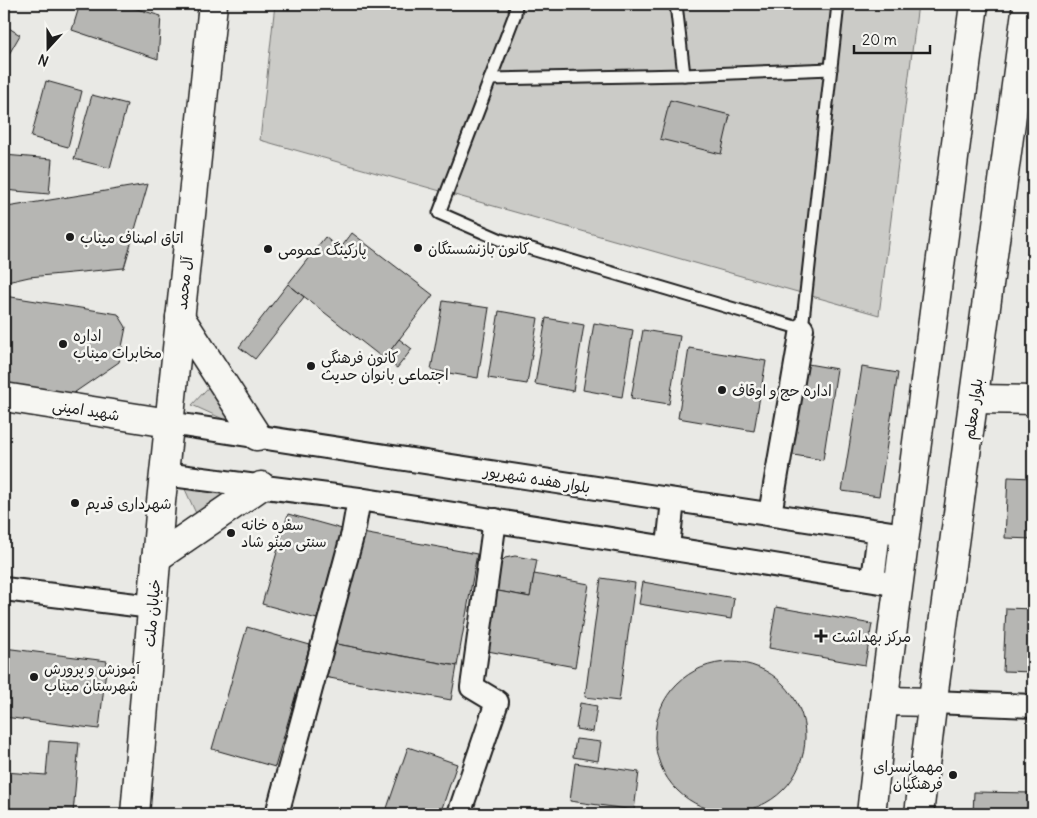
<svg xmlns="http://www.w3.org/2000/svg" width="1037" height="818" font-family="Delius,'Playpen Sans Arabic',sans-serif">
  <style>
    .green { fill: #cbcbc7; stroke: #747472 }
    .building { fill: #b6b6b3; stroke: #1c1c1c }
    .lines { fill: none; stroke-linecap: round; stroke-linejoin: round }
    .service-casing { stroke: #1c1c1c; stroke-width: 15 }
    .minor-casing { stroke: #1c1c1c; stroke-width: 26 }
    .tertiary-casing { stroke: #1c1c1c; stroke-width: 31 }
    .secondary-casing { stroke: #1c1c1c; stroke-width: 31 }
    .primary-casing { stroke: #1c1c1c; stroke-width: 31 }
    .service { stroke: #f6f6f2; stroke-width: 11 }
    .minor { stroke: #f6f6f2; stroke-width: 22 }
    .tertiary { stroke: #f6f6f2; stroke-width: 28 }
    .secondary { stroke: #f6f6f2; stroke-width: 28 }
    .primary { stroke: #f6f6f2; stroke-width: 28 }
    .poi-dot { fill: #1c1c1c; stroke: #f6f6f2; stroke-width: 2 }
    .labels { text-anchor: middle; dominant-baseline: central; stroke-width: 5; stroke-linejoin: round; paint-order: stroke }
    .poi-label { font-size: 15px; fill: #1c1c1c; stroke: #f6f6f2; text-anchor: start }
    .street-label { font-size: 15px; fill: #1c1c1c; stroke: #f6f6f2 }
  </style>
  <rect width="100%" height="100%" fill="#e9e9e5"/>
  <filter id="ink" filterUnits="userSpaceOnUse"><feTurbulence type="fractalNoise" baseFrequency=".02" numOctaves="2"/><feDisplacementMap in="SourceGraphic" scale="10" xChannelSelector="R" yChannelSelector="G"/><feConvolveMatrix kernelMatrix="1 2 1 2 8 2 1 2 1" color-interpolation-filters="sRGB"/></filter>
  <g filter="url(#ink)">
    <!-- green -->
    <g class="green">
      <polygon points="275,4 918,4 879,315 260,140"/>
      <polygon points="216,379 232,423 192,405"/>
      <polygon points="184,487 230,489 199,520"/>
    </g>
    <!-- building -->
    <g class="building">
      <polygon points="80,4 120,4 161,16 158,59 72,30"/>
      <polygon points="4,25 20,35 5,61 4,60"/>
      <polygon points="46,81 82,91 68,147 31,137"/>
      <polygon points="92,95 127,104 110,168 74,159"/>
      <polygon points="670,100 730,115 721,154 660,139"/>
      <polygon points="4,155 52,159 49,194 4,190"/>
      <polygon points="148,184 124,268 29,277 7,282 7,207"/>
      <polygon points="352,233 433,295 384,359 288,284 325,237 340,249"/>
      <polygon points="288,284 304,297 255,359 239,347"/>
      <polygon points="5,296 118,314 126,327 119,362 65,399 4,387"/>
      <polygon points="443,301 489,308 478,378 431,370"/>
      <polygon points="499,311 538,318 527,384 488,378"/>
      <polygon points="546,318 584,325 573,391 535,384"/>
      <polygon points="594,323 633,330 622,397 583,390"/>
      <polygon points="643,330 680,336 669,404 631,398"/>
      <polygon points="399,339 412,349 397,368 384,359"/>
      <polygon points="689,348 766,361 754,431 678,418"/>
      <polygon points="802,363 837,369 823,460 788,454"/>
      <polygon points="862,367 898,373 879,496 842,491"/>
      <polygon points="1008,477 1033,478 1033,539 1005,538"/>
      <polygon points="288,514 342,529 317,619 262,604"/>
      <polygon points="357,532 477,554 457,666 331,643"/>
      <polygon points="515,556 537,560 530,597 493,590 499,564 505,558"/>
      <polygon points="534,574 589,584 575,667 482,650 493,590 530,597"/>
      <polygon points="601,578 635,583 619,701 585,697"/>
      <polygon points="643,582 734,598 731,619 639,604"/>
      <polygon points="776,607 872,624 865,665 769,648"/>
      <polygon points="1006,608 1033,609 1033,672 1003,671"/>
      <polygon points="247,627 310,645 275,767 212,749"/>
      <polygon points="331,643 457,666 451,700 324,677"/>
      <polygon points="4,648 107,661 99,729 4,717"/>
      <circle cx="730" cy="737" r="75"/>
      <polygon points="580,703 597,706 593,732 576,729"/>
      <polygon points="576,739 601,742 598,761 573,757"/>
      <polygon points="49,741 79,743 73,814 4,810 4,772 46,775"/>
      <polygon points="408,747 457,764 440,814 385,814"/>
      <polygon points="575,763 639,772 634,810 570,801"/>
      <polygon points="974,792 1033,793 1033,814 973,814"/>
      <polygon points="193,811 268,814 193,814"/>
    </g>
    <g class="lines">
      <!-- service casing -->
      <g class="service-casing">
        <g id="service">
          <polyline points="516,4 515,14 439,213 501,240 802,329 838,4"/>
          <polyline points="684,75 831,69"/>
          <polyline points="490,79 684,75 676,4"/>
        </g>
      </g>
      <!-- minor casing -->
      <g class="minor-casing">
        <g id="minor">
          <polyline points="169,423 905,535"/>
          <polyline points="164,474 359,499 899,585"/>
          <polyline points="770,514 802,329"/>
          <polyline points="668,547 673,500"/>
          <polyline points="873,580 879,531"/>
          <polyline points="4,589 152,607"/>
          <polyline points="933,702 1033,706"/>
          <polyline points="277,814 353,533 359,499"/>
          <polyline points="459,814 497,702 472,687 495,520"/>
        </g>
      </g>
      <!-- tertiary casing -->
      <g class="tertiary-casing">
        <polyline id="tertiary" points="974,399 1033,400"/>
      </g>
      <!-- secondary casing -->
      <g class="secondary-casing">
        <g id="secondary">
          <polyline points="180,317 257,436"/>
          <polyline points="156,558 261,486"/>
          <polyline points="884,701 933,702"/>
          <polyline points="135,814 161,502 213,4"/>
          <polyline points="871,814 885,689 974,4"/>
          <polyline points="919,814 934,691 1027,4"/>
        </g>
      </g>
      <!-- primary casing -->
      <g class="primary-casing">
        <polyline id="primary" points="4,397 169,423"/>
      </g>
      <!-- service -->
      <use href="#service" class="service"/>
      <!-- minor -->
      <use href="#minor" class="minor"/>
      <!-- tertiary -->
      <use href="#tertiary" class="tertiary"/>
      <!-- secondary -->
      <use href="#secondary" class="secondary"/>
      <!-- primary -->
      <use href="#primary" class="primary"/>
    </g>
  </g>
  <!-- markers -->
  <g class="poi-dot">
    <circle cx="70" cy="237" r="5"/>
    <circle cx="418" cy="248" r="5"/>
    <circle cx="268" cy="249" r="5"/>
    <circle cx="63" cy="344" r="5"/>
    <circle cx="311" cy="366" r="5"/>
    <circle cx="722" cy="390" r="5"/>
    <circle cx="75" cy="503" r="5"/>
    <circle cx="231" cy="533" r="5"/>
    <path d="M818.5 628.5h5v5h5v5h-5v5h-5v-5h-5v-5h5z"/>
    <circle cx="34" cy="677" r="5"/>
    <circle cx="953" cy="775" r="5"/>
  </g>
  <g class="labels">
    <!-- poi labels -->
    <g class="poi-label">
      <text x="80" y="237">اتاق اصناف میناب</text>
      <text x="428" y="248">کانون بازنشستگان</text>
      <text x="278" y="249">پارکینگ عمومی</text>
      <text x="73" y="335">اداره<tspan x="73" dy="17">مخابرات میناب</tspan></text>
      <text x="321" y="357">کانون فرهنگی<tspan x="321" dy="17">اجتماعی بانوان حدیث</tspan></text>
      <text x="732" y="390">اداره حج و اوقاف</text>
      <text x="85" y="503">شهرداری قدیم</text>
      <text x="241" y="524">سفره خانه<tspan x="241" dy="17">سنتی مینُو شاد</tspan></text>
      <text x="832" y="636">مرکز بهداشت</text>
      <text x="44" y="668">آموزش و پرورش<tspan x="44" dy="17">شهرستان میناب</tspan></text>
      <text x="943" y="766" text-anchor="end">مهمانسرای<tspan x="943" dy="17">فرهنگیان</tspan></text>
    </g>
    <!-- street labels -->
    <g class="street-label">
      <text transform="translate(184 283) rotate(-84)">آل محمد</text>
      <text transform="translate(973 409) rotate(-82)">بلوار معلم</text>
      <text transform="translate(86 410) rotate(9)">شهید امینی</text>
      <text transform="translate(537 479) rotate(9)">بلوار هفده شهریور</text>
      <text transform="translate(152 613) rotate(-85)">خیابان ملت</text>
    </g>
  </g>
  <!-- margin -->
  <rect width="1037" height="818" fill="none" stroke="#f6f6f2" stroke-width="20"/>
  <rect x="10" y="10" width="1017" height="798" fill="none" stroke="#1c1c1c" stroke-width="2" filter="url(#ink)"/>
  <!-- north arrow -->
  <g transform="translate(48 48) rotate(201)" stroke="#f6f6f2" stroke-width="4" paint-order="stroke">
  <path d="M0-4L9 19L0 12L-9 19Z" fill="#1c1c1c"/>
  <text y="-8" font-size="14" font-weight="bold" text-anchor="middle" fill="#1c1c1c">N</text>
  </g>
  <!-- scale -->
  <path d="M854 45v8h76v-8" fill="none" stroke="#1c1c1c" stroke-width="2.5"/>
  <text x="862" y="45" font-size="15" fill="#1c1c1c" stroke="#f6f6f2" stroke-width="4" paint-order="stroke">20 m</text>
</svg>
